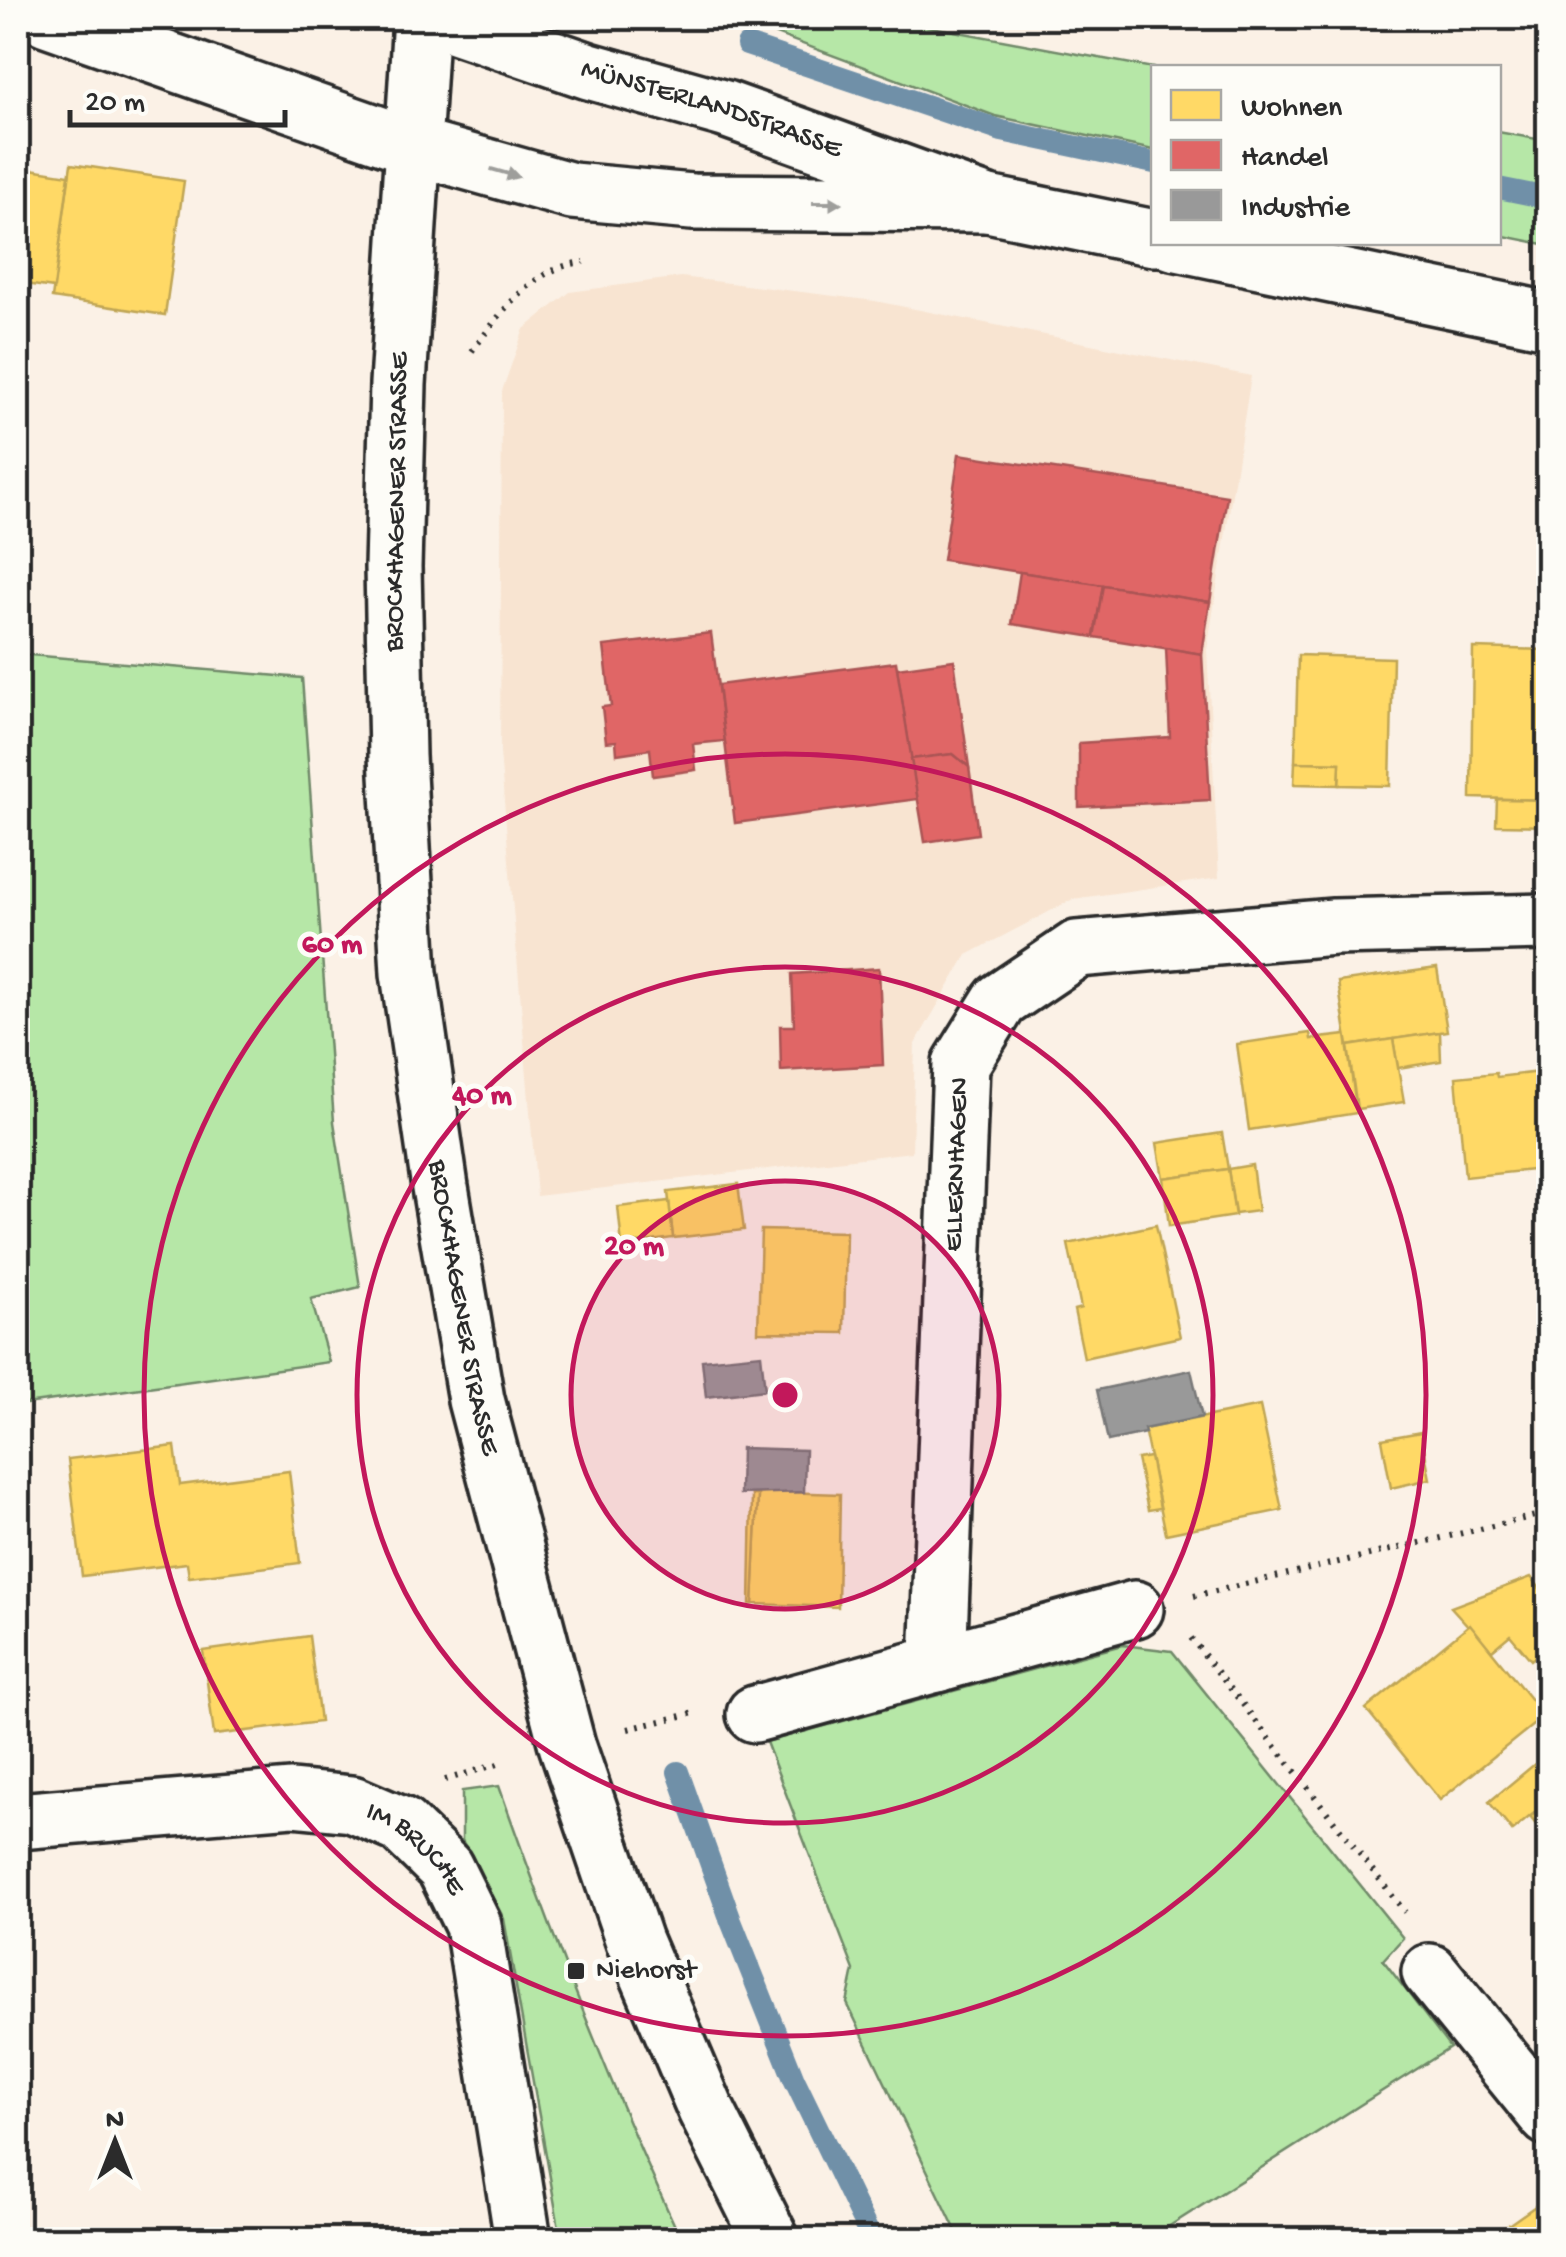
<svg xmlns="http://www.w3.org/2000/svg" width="1566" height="2257" font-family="'Gochi Hand',sans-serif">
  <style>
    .built { fill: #f8e4d1 }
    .green { fill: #b6e7a7; stroke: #708969; stroke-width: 2.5 }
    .homes { fill: #ffd966; stroke: #bfa554; stroke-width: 2.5 }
    .shops { fill: #e06666; stroke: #aa5454; stroke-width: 2.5 }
    .industry { fill: #999; stroke: #787878; stroke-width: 2.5 }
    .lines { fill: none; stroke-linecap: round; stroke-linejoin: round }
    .stream { stroke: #7090a8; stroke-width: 22 }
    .minor-casing { stroke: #2b2b2b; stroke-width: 62 }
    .major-casing { stroke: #2b2b2b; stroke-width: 62 }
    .path { stroke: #2b2b2b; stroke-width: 6; stroke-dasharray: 2.5 8; stroke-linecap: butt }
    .minor { stroke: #fdfcf7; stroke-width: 55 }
    .major { stroke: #fdfcf7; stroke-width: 55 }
    .oneway { fill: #9e9e9b }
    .ring { fill: none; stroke: #c2185b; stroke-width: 5 }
    .poi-dot { fill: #2b2b2b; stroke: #fdfcf7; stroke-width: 4 }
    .labels { text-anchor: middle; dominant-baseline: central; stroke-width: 10; stroke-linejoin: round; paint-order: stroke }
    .street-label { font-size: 28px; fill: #2b2b2b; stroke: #fdfcf7 }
    .poi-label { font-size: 28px; fill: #2b2b2b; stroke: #fdfcf7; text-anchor: start }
    .centre { fill: #c2185b; stroke: #fdfcf7; stroke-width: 5 }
    .ring-label { font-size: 30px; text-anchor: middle; font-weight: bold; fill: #c2185b; stroke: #fdfcf7; stroke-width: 10; stroke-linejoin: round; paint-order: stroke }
  </style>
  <rect width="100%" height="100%" fill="#fbf1e6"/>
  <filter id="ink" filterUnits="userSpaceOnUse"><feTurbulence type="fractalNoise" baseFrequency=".01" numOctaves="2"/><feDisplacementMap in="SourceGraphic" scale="20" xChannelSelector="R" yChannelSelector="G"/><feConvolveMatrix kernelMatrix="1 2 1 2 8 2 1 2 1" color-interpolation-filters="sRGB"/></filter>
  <g filter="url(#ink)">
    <!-- built -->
    <polygon class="built" points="681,277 875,301 1251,376 1207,650 1219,878 1073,899 967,955 915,1044 912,1152 537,1196 500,753 502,391 524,329 570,292"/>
    <!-- green -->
    <g class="green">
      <polygon points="733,18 883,18 1153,68 1153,150 995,116"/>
      <polygon points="1498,132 1548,141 1548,245 1499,235"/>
      <polygon points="18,654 302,678 334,1122 360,1287 311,1299 329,1362 18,1405"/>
      <polygon points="1123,1645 1172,1651 1403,1938 1383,1960 1450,2048 1149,2239 960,2239 847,2003 854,1970 766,1742"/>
      <path d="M499 1786C554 1942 611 2089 681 2239H561L504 1919 462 1840V1791Z"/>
    </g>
    <!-- homes -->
    <g class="homes">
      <polygon points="71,164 184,181 165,315 52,298"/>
      <polygon points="18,167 69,175 54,288 18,283"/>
      <polygon points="1473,648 1548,650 1548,800 1471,798"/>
      <polygon points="1298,655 1393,658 1390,786 1339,785 1340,763 1295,762"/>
      <polygon points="1295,762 1340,763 1339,785 1294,784"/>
      <polygon points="1497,799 1548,800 1548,826 1496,825"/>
      <polygon points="1437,968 1447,1031 1348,1046 1338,982"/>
      <polygon points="1440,1032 1441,1061 1398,1068 1393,1039"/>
      <polygon points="1310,1033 1311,1039 1346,1035 1357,1113 1249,1130 1237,1044"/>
      <polygon points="1393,1039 1404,1102 1357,1109 1348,1046"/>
      <polygon points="1548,1071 1548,1179 1543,1180 1543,1169 1465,1177 1456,1077 1496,1073 1497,1077"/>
      <polygon points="1222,1133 1228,1169 1163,1178 1157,1143"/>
      <polygon points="1252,1165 1258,1211 1235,1214 1228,1169"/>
      <polygon points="1228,1169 1235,1216 1169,1226 1163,1178"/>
      <polygon points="738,1184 744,1230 673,1238 668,1192"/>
      <polygon points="669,1201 673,1238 622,1245 618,1207"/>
      <polygon points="1156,1225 1180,1337 1084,1358 1074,1310 1081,1308 1068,1244"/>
      <polygon points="761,1230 846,1232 844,1333 758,1332"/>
      <polygon points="1260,1406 1282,1510 1166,1534 1144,1429"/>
      <polygon points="1421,1432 1430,1479 1391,1488 1382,1439"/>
      <polygon points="175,1446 180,1485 289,1471 300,1563 189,1577 187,1563 82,1576 68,1459"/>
      <polygon points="1150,1457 1160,1508 1148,1510 1137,1459"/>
      <polygon points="752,1491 840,1494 838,1607 753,1604 758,1495 752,1495"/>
      <polygon points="752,1495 758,1495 753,1604 750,1604"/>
      <polygon points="1531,1577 1548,1599 1548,1646 1531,1660 1510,1635 1491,1651 1451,1607"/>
      <polygon points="1470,1624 1544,1716 1440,1800 1366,1709"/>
      <polygon points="309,1636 320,1722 214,1735 203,1651"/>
      <polygon points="1548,1753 1548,1802 1512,1831 1489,1802"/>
      <polygon points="1548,1802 1548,1840 1530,1817"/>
      <polygon points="1541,2202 1548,2213 1548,2240 1487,2240"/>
    </g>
    <!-- shops -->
    <g class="shops">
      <polygon points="959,454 1227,496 1210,602 943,560"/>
      <polygon points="1020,572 1103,585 1094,637 1012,624"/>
      <polygon points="1103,585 1210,602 1202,654 1094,637"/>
      <polygon points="711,633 725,741 693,744 696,770 653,776 650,749 617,754 616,741 606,742 602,707 611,706 604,646"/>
      <polygon points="1166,648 1202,654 1210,800 1079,807 1079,743 1170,737"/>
      <polygon points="954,660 969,767 953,754 911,759 897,668"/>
      <polygon points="896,662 918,799 735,823 718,685"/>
      <polygon points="953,754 969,767 978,834 925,842 911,759"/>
      <polygon points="879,968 883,1065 781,1071 780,1026 794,1026 792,974"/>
    </g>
    <!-- industry -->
    <g class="industry">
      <polygon points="761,1354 765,1390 706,1397 702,1360"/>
      <polygon points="1191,1370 1202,1417 1144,1429 1145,1433 1108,1441 1097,1390"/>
      <polygon points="741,1448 805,1450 804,1492 740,1494"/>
    </g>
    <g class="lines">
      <!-- stream -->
      <g class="stream">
        <polyline points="747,45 1002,131 1154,163"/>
        <polyline points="1498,188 1548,198"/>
        <polyline points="678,1772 731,1921 794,2079 872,2240"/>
      </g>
      <!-- minor casing -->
      <g class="minor-casing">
        <g id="minor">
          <path id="s1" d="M938 1664 961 1064 1000 1001 1077 949 1334 927 1548 922"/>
          <polyline points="755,1714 1135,1609"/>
          <path id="s2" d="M18 1821 292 1798 352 1804 401 1825 445 1868 473 1925 523 2240"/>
          <polyline points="1430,1972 1548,2117"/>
        </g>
      </g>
      <!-- major casing -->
      <g class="major-casing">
        <g id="major">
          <polyline points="47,18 412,146 572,191 692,202 988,204"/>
          <path id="s3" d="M421 18 398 384 393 567 397 756 409 973 440 1187 476 1400 567 1745 634 1941 706 2110 771 2240"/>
          <path id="s4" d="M434 18 589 71 725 109 988 204 1154 238"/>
          <polyline points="1173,242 1548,320"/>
        </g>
      </g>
      <!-- path -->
      <g class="path">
        <path d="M472 351C503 311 530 268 584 262"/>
        <polyline points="1194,1596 1548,1513"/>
        <polyline points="1191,1638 1405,1912"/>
        <polyline points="628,1729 694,1713"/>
        <polyline points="445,1780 505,1762"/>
      </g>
      <!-- minor -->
      <use href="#minor" class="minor"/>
      <!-- major -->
      <use href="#major" class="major"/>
    </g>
    <!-- one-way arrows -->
    <defs><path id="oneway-solid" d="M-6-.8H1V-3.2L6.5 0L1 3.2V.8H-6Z" transform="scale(2.5)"/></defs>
    <g class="oneway">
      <use href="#oneway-solid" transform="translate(505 173) rotate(16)"/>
      <use href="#oneway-solid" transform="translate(827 203)"/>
    </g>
  </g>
  <!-- distance rings -->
  <circle cx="785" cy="1395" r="214" fill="#c2185b" fill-opacity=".12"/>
  <g class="ring">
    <circle cx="785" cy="1395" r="214"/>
    <circle cx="785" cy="1395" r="428"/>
    <circle cx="785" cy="1395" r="641"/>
  </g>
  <!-- markers -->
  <rect class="poi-dot" x="566" y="1961" width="20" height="20" rx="5"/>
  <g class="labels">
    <!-- street labels -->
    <g class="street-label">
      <text stroke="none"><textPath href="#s4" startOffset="292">MÜNSTERLANDSTRASSE</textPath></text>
      <text transform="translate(398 502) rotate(-89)">BROCKHAGENER STRASSE</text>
      <text stroke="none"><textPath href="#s1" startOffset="500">ELLERNHAGEN</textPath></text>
      <text stroke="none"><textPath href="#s3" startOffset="1295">BROCKHAGENER STRASSE</textPath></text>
      <text stroke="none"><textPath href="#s2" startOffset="415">IM BRUCHE</textPath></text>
    </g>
    <!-- poi labels -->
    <g class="poi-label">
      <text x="596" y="1971">Niehorst</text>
    </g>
  </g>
  <circle cx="785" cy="1395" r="15" class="centre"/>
  <g class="ring-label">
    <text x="332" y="952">60 m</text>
    <text x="482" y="1103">40 m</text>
    <text x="634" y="1254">20 m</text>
  </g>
  <!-- margin -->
  <rect width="1566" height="2257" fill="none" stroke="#fdfcf7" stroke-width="60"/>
  <rect x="30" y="30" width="1506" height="2197" fill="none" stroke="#2b2b2b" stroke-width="4" filter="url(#ink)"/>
  <!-- legend -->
  <rect x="1151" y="65" width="350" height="180" fill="#fdfcf7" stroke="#a9a8a5" stroke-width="2.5"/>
  <rect x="1171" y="90" width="50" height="30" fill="#ffd966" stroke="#a9a8a5" stroke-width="2.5"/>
  <text x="1241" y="115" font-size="30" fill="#2b2b2b">Wohnen</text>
  <rect x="1171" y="140" width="50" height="30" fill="#e06666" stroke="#a9a8a5" stroke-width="2.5"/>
  <text x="1241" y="165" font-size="30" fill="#2b2b2b">Handel</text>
  <rect x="1171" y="190" width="50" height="30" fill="#999999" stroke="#a9a8a5" stroke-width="2.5"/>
  <text x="1241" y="215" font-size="30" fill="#2b2b2b">Industrie</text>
  <!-- north arrow -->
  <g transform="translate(115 2142)" stroke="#fdfcf7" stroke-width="8" paint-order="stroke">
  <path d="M0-8L18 38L0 25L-18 38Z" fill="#2b2b2b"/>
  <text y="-15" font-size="28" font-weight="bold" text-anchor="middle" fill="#2b2b2b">N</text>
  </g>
  <!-- scale -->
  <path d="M70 110v15h215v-15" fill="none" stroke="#2b2b2b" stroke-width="5"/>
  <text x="85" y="110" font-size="30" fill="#2b2b2b" stroke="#fdfcf7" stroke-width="8" paint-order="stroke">20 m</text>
</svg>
